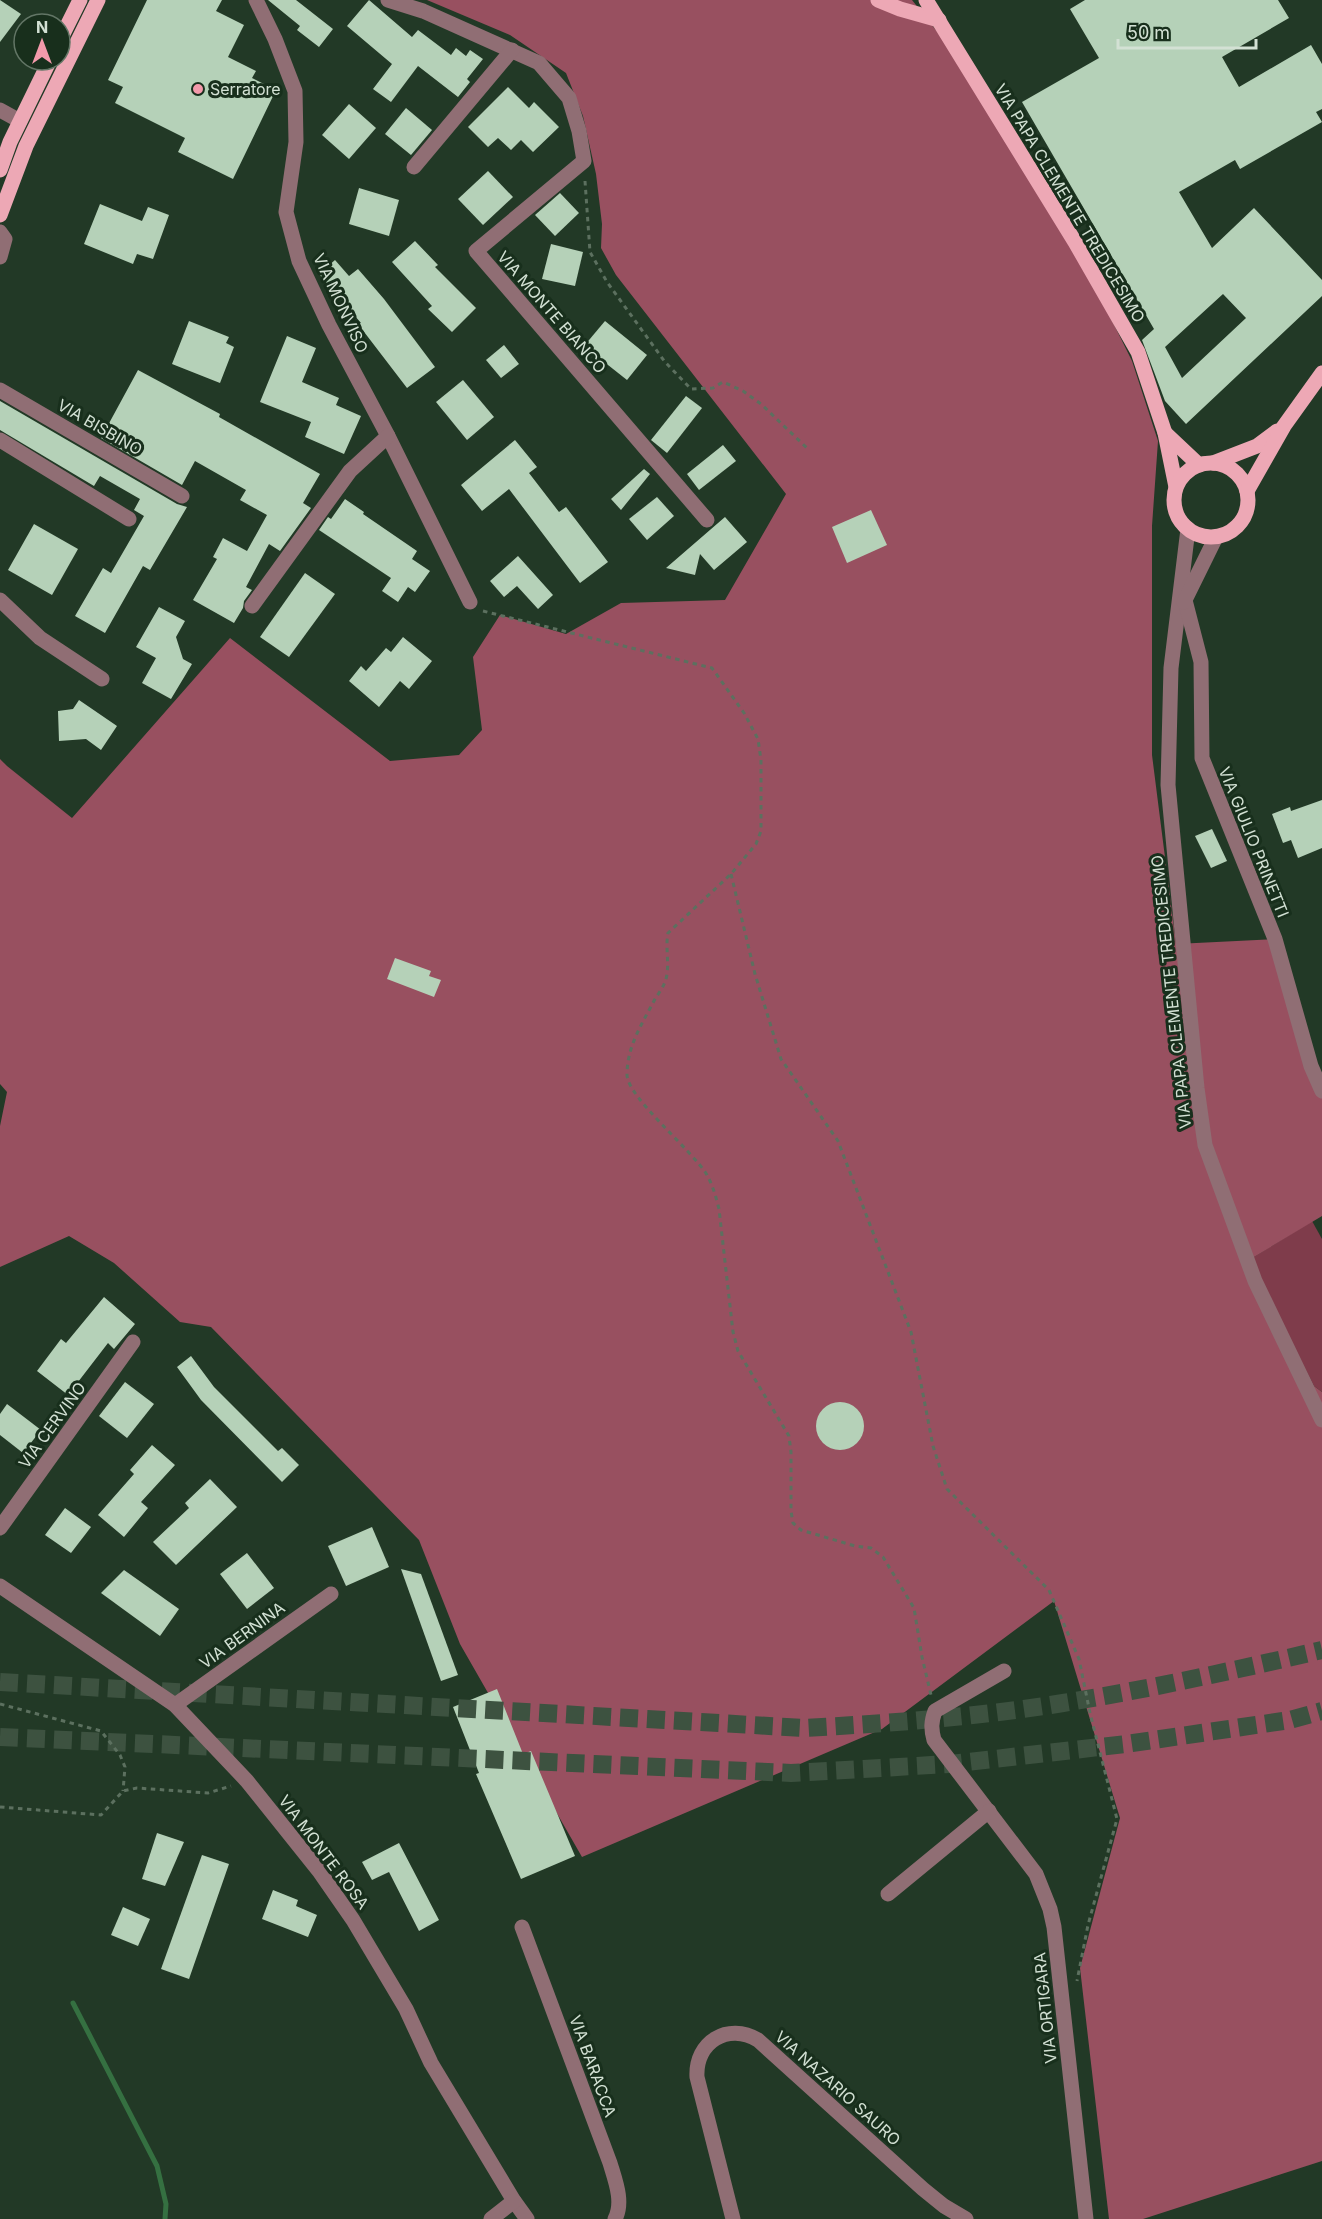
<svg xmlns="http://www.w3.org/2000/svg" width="1322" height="2219" font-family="Inter,sans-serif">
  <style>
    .green { fill: #7f3c4b }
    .forest { fill: #985060 }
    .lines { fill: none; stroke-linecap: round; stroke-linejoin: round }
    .stream { stroke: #357041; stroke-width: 5 }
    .building { fill: #b5d1b8; fill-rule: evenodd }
    .highway-tunnel { stroke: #3d5240; stroke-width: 18; stroke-dasharray: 18 9; stroke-linecap: butt }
    .path { stroke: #5c705f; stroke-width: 3; stroke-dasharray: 4.5 4.5; stroke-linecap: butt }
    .minor { stroke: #906e74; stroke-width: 15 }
    .major { stroke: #eda8b5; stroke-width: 15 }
    .poi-dot { fill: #f39aab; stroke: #182f1c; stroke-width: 2 }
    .labels { text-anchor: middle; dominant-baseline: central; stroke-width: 6; stroke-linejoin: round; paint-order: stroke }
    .poi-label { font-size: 16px; fill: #d3e1d4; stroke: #182f1c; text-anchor: start }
    .street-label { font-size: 16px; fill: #d3e1d4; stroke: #182f1c }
  </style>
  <rect width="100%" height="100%" fill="#223926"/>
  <!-- green -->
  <polygon class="green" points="1312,1221 1322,1239 1322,1392 1314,1386 1249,1260"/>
  <!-- forest -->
  <polygon class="forest" points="427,0 912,0 943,39 1079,254 1132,361 1158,441 1152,526 1152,755 1176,944 1275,939 1322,1091 1322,1216 1249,1260 1314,1386 1322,1392 1322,2161 1143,2219 1109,2219 1080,1968 1120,1818 1054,1601 882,1729 582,1857 460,1644 419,1540 211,1327 180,1322 114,1263 69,1236 0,1267 0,1126 7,1092 0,1084 0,759 7,766 72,818 230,638 390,761 459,755 482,730 473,657 500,615 566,634 621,603 725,600 786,494 616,275 601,248 602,224 596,174 583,116 566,73 510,35"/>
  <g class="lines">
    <!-- stream -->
    <polyline class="stream" points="73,2003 157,2166 166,2204 165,2219"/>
  </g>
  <!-- building -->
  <g class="building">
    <polygon points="0,0 21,14 0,42"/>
    <polygon points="147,0 222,0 216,11 244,25 228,57 256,71 252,78 276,90 233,179 178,152 185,138 115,103 123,87 108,80"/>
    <polygon points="268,0 296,0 333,29 319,47 297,30 300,26"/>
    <polygon points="369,0 412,37 418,30 451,55 456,48 466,56 470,50 483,59 467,79 470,82 458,97 418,66 391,102 373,89 392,64 347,26"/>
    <path d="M1085 0H1278L1289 18 1222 57 1239 87 1311 45 1322 64V109L1316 112 1322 122 1240 169 1235 160 1179 192 1212 248 1254 208 1322 280V296L1186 424 1165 401 1142 340 1154 329 1022 102 1099 58 1070 9ZM1223 294 1246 318 1182 378 1165 347Z"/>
    <polygon points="508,87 529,108 534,102 559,127 533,152 521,140 511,150 498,138 488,147 468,127"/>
    <polygon points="349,104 376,128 349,159 322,135"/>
    <polygon points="406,108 432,130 411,155 385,134"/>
    <polygon points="488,171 513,197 483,225 458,199"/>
    <polygon points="359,188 399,200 389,236 349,224"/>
    <polygon points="560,193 579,213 555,236 535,215"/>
    <polygon points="100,204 142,221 148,207 169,215 153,259 137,254 133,264 84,244"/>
    <polygon points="415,241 438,265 435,267 476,308 452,332 428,309 432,306 392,262"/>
    <polygon points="551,244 583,252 575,286 542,279"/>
    <polygon points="335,260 349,276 358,269 384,299 435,367 407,388 358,324 361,323 319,274"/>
    <polygon points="189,321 229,337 226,343 234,347 220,383 172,364"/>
    <polygon points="605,321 647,355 627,380 584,346"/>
    <polygon points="287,336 316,348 302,382 339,398 336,405 361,416 344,454 305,437 311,422 260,402"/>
    <polygon points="504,345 519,364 501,378 486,360"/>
    <polygon points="138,370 220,414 219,417 320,474 303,503 311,508 280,551 269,544 246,587 252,590 244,601 243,608 234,623 193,600 217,559 213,557 223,538 247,551 267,515 240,500 246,490 195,461 182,485 101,438"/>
    <polygon points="463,380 494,417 467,440 436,402"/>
    <polygon points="686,396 702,408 667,453 651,440"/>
    <polygon points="0,401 177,504 187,507 150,570 143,566 105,633 75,616 103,568 111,573 144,516 134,510 140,499 100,476 94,486 0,430"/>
    <polygon points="515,440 537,467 529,473 559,512 566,507 608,562 580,583 509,489 482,511 461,485"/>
    <polygon points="723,445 736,461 699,490 687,474"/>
    <polygon points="644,469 650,474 621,510 611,499"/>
    <polygon points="657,497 674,516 647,540 629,519"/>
    <polygon points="345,499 364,512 363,514 417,551 412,559 430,571 415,592 408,587 398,602 382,591 391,578 319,530 328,517 331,519"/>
    <polygon points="871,510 887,545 847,563 832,527"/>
    <polygon points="725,517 747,542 714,570 700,554 695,575 666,568"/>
    <polygon points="34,524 78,549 52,595 8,570"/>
    <polygon points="518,556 553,595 538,609 517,586 504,597 490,581"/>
    <polygon points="305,573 335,594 289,657 260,637"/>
    <polygon points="159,607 185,621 176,637 183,659 192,664 171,699 142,683 156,658 136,647"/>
    <polygon points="403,637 432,661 409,689 400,681 379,707 349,681 361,666 366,671 386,648 391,652"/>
    <polygon points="79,700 117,726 101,750 86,739 59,741 58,711 73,709"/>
    <polygon points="1322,800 1322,848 1298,858 1291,840 1283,843 1272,814 1290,807 1291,811"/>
    <polygon points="1212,829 1227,861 1211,868 1195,836"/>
    <polygon points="395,958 431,971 429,976 441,980 434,997 387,979"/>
    <polygon points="104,1297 135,1324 114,1349 108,1343 68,1395 37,1371 61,1339 66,1343"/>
    <polygon points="191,1356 214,1387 278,1451 282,1448 299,1465 282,1482 201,1400 177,1367"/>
    <polygon points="125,1382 154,1404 127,1438 99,1416"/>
    <circle cx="840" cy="1426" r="24"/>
    <polygon points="7,1404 41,1430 23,1453 0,1435 0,1414"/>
    <polygon points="152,1445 175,1465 141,1502 148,1508 124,1537 98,1515 134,1474 130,1470"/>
    <polygon points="210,1479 237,1507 176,1565 153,1542 189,1508 185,1503"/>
    <polygon points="65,1508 91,1527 71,1553 45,1535"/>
    <polygon points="372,1527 389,1567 346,1586 328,1546"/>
    <polygon points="247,1553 274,1588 247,1609 220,1574"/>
    <polygon points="401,1569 421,1574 458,1675 441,1681"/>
    <polygon points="124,1570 179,1609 160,1636 101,1593"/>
    <polygon points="497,1689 523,1754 531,1751 575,1856 521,1879 476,1774 479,1773 453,1707"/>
    <polygon points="157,1833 184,1842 165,1886 142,1879"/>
    <polygon points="399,1843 439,1920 419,1931 389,1872 372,1880 362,1862"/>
    <polygon points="202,1855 229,1864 189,1979 161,1969"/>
    <polygon points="273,1890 298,1900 296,1906 317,1915 308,1937 262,1919"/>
    <polygon points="123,1907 150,1919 138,1946 111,1935"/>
  </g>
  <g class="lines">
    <!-- highway-tunnel -->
    <g class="highway-tunnel">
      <path d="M0 1682 805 1728C891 1723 978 1717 1063 1703 1150 1689 1236 1670 1322 1650"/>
      <polyline points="0,1737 791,1773 950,1764 1126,1744 1290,1720 1322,1711"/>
    </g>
    <!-- path -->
    <g class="path">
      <polyline points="585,181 590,252 607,282 665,362 691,389 713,388 723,382 743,391 761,404 809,450"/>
      <path d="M483 611 712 668 744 713 758 739 761 760V831L756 844 731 874 668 933C665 948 670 964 666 979 664 986 659 993 655 999 642 1024 627 1046 627 1075 628 1098 693 1151 707 1175 713 1186 716 1197 719 1209L733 1332 738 1351 789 1436 791 1452V1511L793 1523 801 1530 855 1546 871 1548 883 1557 914 1608 922 1657 931 1695"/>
      <polyline points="731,874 755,974 781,1059 838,1141 911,1332 933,1446 947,1489 1049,1590 1079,1659 1090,1713 1117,1819 1088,1925 1077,1981"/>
      <polyline points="0,1704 101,1731 120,1755 125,1767 123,1791"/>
      <polyline points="0,1807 101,1815 123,1791 137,1788 208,1793 231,1786"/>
    </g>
    <!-- minor -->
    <g class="minor">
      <polyline points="256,0 275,39 295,91 296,142 286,212 299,261 329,325 388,436 470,602"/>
      <polyline points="388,0 423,11 539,63 569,98 579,131 584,161 476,251 707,520"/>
      <polyline points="0,110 20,121"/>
      <polyline points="414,167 512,50"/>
      <polyline points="0,232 5,239 0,257"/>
      <polyline points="0,390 182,496"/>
      <polyline points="0,440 129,519"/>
      <polyline points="1188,529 1171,668 1168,785 1197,1088 1205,1145 1255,1281 1322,1420"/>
      <polyline points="0,600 40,638 102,679"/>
      <polyline points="1185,600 1201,662 1202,758 1275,939 1311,1066 1322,1091"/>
      <polyline points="1184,602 1216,537"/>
      <polyline points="252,606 350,471 388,436"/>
      <polyline points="0,1528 133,1342"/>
      <polyline points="0,1586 175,1705 247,1781 319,1871 353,1920 406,2009 431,2063 514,2201 527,2219"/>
      <path d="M1004 1671 935 1711C931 1722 931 1729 934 1740L1036 1874 1050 1909 1054 1927 1086 2219"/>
      <polyline points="175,1705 331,1594"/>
      <polyline points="888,1894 989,1811"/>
      <path d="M522 1927 610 2163C615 2180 624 2202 615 2219"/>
      <polyline points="491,2219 514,2201"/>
      <path d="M733 2219 697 2077C695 2042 728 2022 758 2040L923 2189 944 2206 966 2219"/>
    </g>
    <!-- major -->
    <g class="major">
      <polyline points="878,0 900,9 939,20"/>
      <polyline points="926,0 1075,242 1138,352 1165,433 1176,487"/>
      <polyline points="60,40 80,0"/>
      <polyline points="0,170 10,142 50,60"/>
      <polyline points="0,215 26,146 98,0"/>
      <polyline points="1165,433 1199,465"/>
      <polyline points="1213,463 1257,446 1277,431"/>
      <circle cx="1211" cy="500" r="37"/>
      <polyline points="1247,491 1284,426 1322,373"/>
    </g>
  </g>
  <!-- markers -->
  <circle class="poi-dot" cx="198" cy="89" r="6"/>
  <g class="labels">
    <!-- poi labels -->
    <g class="poi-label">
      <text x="210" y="89">Serratore</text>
    </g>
    <!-- street labels -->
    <g class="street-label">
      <text transform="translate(1070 203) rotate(59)">VIA PAPA CLEMENTE TREDICESIMO</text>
      <text transform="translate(341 303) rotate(65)">VIA MONVISO</text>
      <text transform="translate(552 312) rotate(49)">VIA MONTE BIANCO</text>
      <text transform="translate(100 427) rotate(30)">VIA BISBINO</text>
      <text transform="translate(1254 842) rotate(68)">VIA GIULIO PRINETTI</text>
      <text transform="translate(1171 992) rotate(-96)">VIA PAPA CLEMENTE TREDICESIMO</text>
      <text transform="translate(52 1425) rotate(-54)">VIA CERVINO</text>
      <text transform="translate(242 1635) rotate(-36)">VIA BERNINA</text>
      <text transform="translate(324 1852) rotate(53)">VIA MONTE ROSA</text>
      <text transform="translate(1045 2008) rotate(-96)">VIA ORTIGARA</text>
      <text transform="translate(593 2066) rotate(70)">VIA BARACCA</text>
      <text transform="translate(838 2088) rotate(42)">VIA NAZARIO SAURO</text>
    </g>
  </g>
  <!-- north arrow -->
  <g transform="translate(42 42)"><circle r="28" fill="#182f1c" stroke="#637666" stroke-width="1.5"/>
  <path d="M0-4.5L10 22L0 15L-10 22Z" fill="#f39aab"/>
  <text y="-9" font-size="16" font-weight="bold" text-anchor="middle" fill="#d3e1d4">N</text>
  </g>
  <!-- scale -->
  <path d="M1118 39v9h138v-9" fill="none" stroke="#d3e1d4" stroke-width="3"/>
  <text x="1127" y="39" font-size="18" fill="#d3e1d4" stroke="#182f1c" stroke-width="4.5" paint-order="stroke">50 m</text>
</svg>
